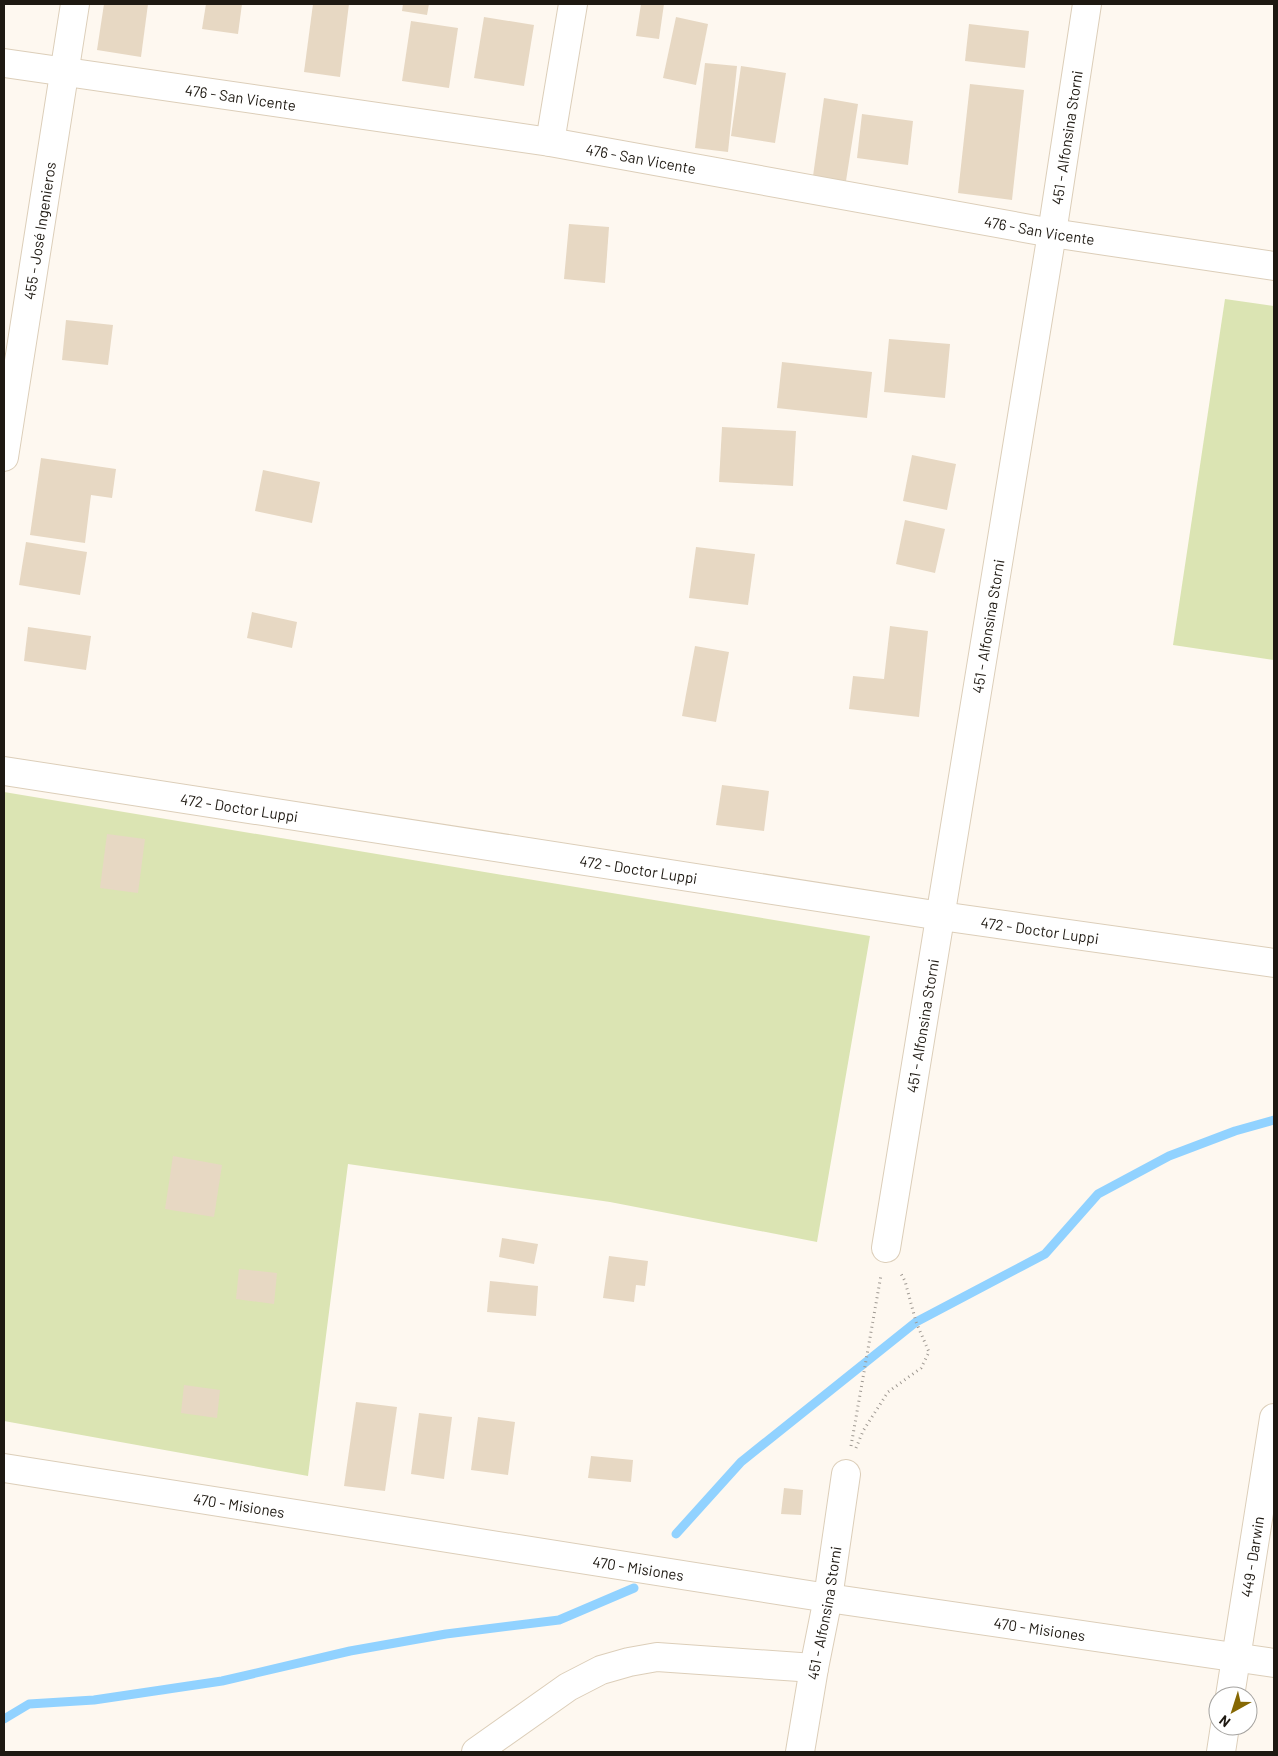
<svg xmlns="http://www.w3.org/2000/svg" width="1278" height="1756" font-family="Barlow,sans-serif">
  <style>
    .green { fill: #dbe4b3 }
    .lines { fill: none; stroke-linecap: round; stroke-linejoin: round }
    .stream { stroke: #91d2ff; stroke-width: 9 }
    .building { fill: #e7d8c3 }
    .minor-casing { stroke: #dcceb9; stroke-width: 30 }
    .path { stroke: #9f9992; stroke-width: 3; stroke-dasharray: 1 4; stroke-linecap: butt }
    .minor { stroke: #fff; stroke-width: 28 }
    .labels { text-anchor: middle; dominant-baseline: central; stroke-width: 4; stroke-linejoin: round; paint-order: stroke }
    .street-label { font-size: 15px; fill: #1e1912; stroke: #fff }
  </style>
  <rect width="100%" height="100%" fill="#fef8f0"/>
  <!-- green -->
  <g class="green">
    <polygon points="1225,299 1274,306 1274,660 1173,645"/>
    <polygon points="4,792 870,936 817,1242 610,1202 348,1164 308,1476 4,1421"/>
  </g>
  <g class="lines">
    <!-- stream -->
    <g class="stream">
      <polyline points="676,1534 741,1462 916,1322 1045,1254 1098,1194 1169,1156 1235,1131 1274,1120"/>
      <polyline points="4,1719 29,1704 94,1700 222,1681 350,1651 446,1634 559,1620 634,1588"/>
    </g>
  </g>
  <!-- building -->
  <g class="building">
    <polygon points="104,4 148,4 141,57 97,50"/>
    <polygon points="206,4 242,4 238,34 202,29"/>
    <polygon points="313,4 349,4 340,77 304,72"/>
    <polygon points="403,4 429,4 427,15 402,11"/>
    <polygon points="641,4 664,4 659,39 636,36"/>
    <polygon points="484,17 534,25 524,86 474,78"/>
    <polygon points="676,17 708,24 696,85 663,78"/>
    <polygon points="411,21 458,28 449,88 402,81"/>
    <polygon points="969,24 1029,31 1025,68 965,61"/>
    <polygon points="705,63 737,66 728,152 695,148"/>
    <polygon points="741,66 786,73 775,143 731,136"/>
    <polygon points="970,84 1024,90 1012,200 958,193"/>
    <polygon points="824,98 858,104 846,181 813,176"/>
    <polygon points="862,114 913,121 908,165 857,158"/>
    <polygon points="569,224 609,227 605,283 564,279"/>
    <polygon points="66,320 113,325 108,365 62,360"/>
    <polygon points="889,339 950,344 945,398 884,392"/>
    <polygon points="782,362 872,372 867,418 777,408"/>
    <polygon points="722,427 796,431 793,486 719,482"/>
    <polygon points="912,455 956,464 947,510 903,501"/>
    <polygon points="41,458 116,469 112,498 91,495 85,543 30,535"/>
    <polygon points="263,470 320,482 312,523 255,511"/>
    <polygon points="905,520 945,529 935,573 896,564"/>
    <polygon points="26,542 87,552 80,595 19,585"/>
    <polygon points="696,547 755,554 748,605 689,598"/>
    <polygon points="252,612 297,622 292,648 247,638"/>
    <polygon points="890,626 928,631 919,717 849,709 853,676 884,679"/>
    <polygon points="28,627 91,636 86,670 24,661"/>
    <polygon points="695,646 729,652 716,722 682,716"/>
    <polygon points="722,785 769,791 764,831 716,825"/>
    <polygon points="107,834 145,839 138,893 100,888"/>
    <polygon points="173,1156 222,1165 214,1217 165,1209"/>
    <polygon points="502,1238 538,1244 534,1264 499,1257"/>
    <polygon points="609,1256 648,1261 645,1286 636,1285 634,1302 603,1298"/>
    <polygon points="239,1269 277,1273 274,1304 236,1299"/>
    <polygon points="490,1281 538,1286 536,1316 487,1312"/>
    <polygon points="184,1385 220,1390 217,1418 181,1413"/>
    <polygon points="356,1402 397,1407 385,1491 344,1486"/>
    <polygon points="419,1413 452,1417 444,1479 411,1474"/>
    <polygon points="478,1417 515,1422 508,1475 471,1470"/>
    <polygon points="591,1456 633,1460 631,1482 588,1478"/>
    <polygon points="784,1488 803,1490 801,1515 781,1514"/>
  </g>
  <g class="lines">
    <!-- minor casing -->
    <g class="minor-casing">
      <g id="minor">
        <path id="s1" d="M4 63 550 142 1052 233 1274 266"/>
        <polyline points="550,142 573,4"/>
        <path id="s2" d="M4 457 75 4"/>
        <path id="s3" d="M4 771 941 916 1274 963"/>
        <path id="s4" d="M886 1248 1052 233 1087 4"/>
        <path id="s5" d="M4 1468 828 1598 1274 1663"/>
        <path id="s6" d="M1230 1696 1274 1418"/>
        <polyline points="476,1752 568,1687 601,1670 629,1662 657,1657 814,1668"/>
        <path id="s7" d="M800 1752 814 1668 828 1598 846 1474"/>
        <polyline points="1221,1752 1225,1726"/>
      </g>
    </g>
    <!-- path -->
    <g class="path">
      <polyline points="851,1446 881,1275"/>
      <polyline points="856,1448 863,1431 888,1392 921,1368 929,1352 916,1322 905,1281 900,1272"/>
    </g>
    <!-- minor -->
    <use href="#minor" class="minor"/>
  </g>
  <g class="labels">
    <!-- street labels -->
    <g class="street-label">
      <text stroke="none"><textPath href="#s1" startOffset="239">476 - San Vicente</textPath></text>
      <text stroke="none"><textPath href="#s4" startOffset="1125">451 - Alfonsina Storni</textPath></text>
      <text stroke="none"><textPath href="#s1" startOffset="644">476 - San Vicente</textPath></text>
      <text stroke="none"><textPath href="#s1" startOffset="1049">476 - San Vicente</textPath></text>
      <text stroke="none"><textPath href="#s2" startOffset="229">455 - José Ingenieros</textPath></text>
      <text stroke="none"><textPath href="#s4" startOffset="630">451 - Alfonsina Storni</textPath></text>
      <text stroke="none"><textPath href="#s3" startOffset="238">472 - Doctor Luppi</textPath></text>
      <text stroke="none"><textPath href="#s3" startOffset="642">472 - Doctor Luppi</textPath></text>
      <text stroke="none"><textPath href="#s3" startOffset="1048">472 - Doctor Luppi</textPath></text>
      <text stroke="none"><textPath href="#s4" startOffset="225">451 - Alfonsina Storni</textPath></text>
      <text stroke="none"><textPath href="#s5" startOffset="238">470 - Misiones</textPath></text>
      <text stroke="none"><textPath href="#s6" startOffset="141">449 - Darwin</textPath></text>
      <text stroke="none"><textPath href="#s5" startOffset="642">470 - Misiones</textPath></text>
      <text stroke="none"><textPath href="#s7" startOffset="141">451 - Alfonsina Storni</textPath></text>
      <text stroke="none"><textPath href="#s5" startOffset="1048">470 - Misiones</textPath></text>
    </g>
  </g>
  <!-- border -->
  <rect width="1278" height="1756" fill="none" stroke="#1e1912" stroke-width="10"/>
  <!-- north arrow -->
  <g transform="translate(1233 1711) rotate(219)"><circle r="24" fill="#ffffff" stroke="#a5a3a0"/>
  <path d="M0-4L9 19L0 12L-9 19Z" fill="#866803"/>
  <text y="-8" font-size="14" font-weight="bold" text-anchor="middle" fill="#1e1912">N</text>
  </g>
</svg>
